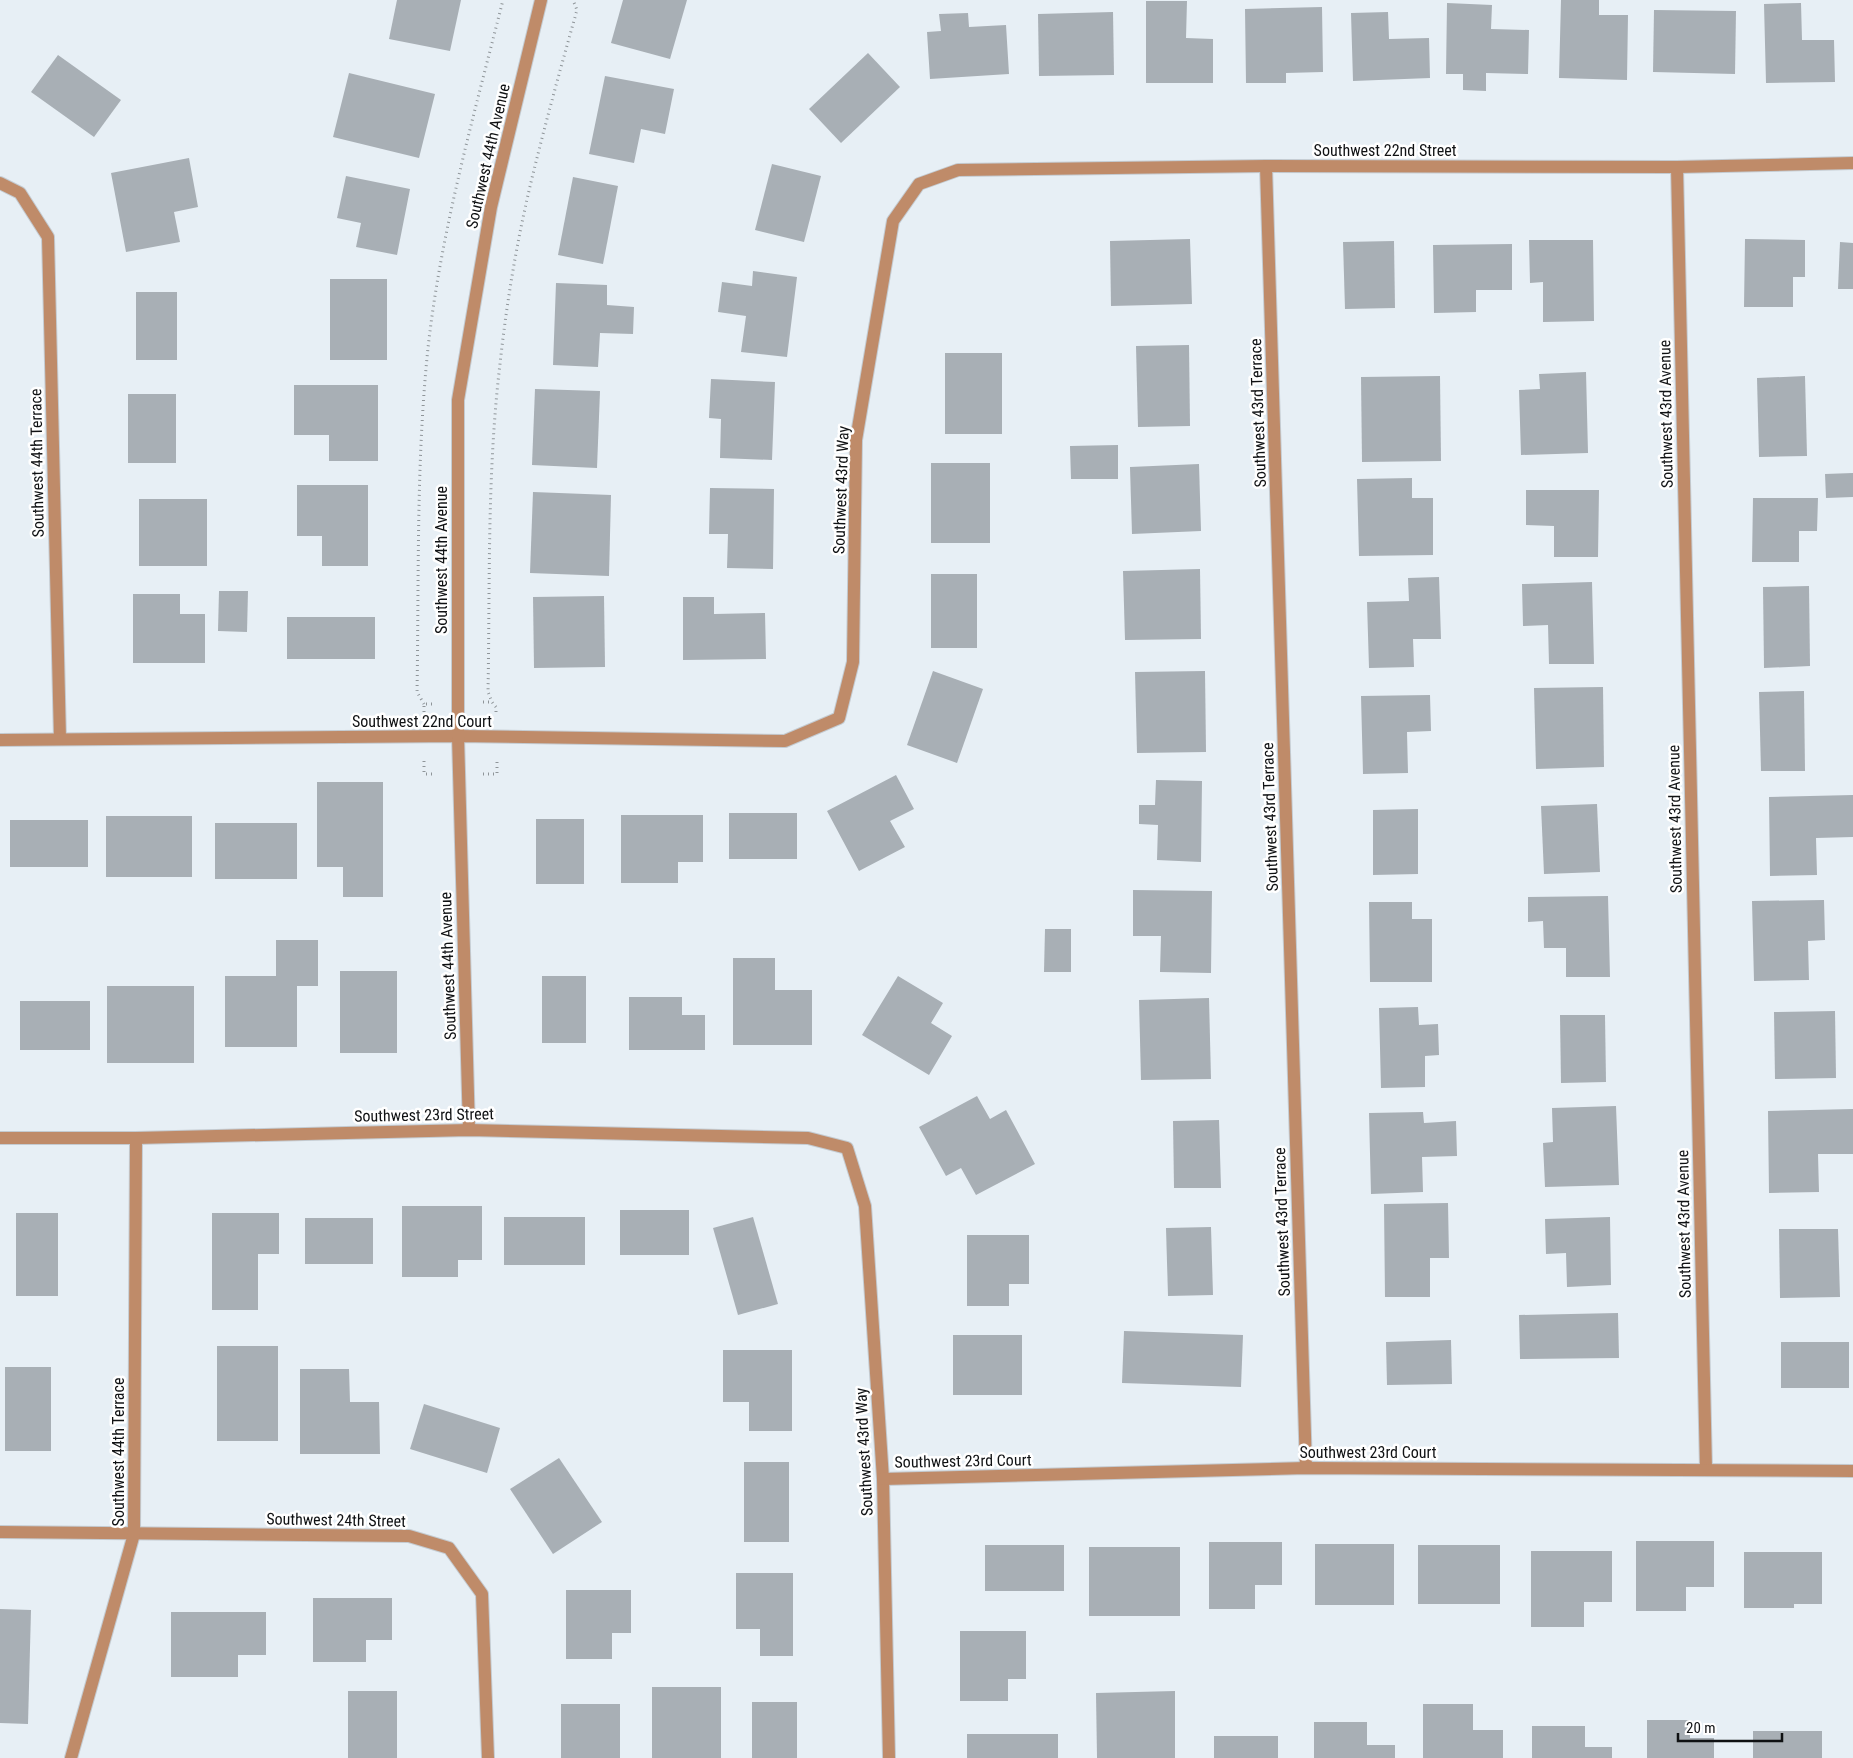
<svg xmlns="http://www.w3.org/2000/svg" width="1853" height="1758" font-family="'Roboto Condensed',sans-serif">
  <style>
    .building { fill: #a8afb5 }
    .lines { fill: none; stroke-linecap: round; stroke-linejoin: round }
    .minor-casing { stroke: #c4cbd1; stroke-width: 14 }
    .path { stroke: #8f9599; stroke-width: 3; stroke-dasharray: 1 4; stroke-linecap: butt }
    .minor { stroke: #bf8b69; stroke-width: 12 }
    .labels { text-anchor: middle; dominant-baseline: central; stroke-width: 5; stroke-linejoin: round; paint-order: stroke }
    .street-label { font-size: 16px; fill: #0f1113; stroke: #fff }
  </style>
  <rect width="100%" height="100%" fill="#e7eff5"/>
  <!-- building -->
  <g class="building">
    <polygon points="397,0 461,0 450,51 389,39"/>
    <polygon points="623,0 687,0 670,59 611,43"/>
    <polygon points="1561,0 1599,0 1599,15 1628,15 1627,80 1559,78"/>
    <polygon points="1146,1 1187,1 1186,38 1213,39 1213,83 1146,83"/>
    <polygon points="1447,3 1492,5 1491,29 1529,30 1528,74 1486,73 1486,91 1463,90 1463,74 1446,74"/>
    <polygon points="1801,3 1802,40 1834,40 1835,82 1766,83 1764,4"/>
    <polygon points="1322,7 1323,72 1286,73 1286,83 1246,83 1245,9"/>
    <polygon points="1654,10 1736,11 1735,74 1653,72"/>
    <polygon points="1113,12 1114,75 1039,76 1038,14"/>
    <polygon points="1388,12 1389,39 1429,38 1430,78 1353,81 1351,13"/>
    <polygon points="968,13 969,27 1006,25 1009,74 930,79 927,32 941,31 939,14"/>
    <polygon points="868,53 900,87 841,143 809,109"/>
    <polygon points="58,55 121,100 94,137 31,92"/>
    <polygon points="349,73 435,94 419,158 333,137"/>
    <polygon points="605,76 674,89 665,134 641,129 634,163 589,154"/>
    <polygon points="189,158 198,207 174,212 180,242 126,252 111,173"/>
    <polygon points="772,164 821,176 804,242 755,230"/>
    <polygon points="346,176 410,189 397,255 356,247 361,223 337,218"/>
    <polygon points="573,177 618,186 603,264 558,255"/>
    <polygon points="1190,239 1192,304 1111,306 1110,241"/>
    <polygon points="1745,239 1805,240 1805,277 1793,277 1793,307 1744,307"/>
    <polygon points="1529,240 1593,240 1594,321 1543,322 1543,282 1530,283"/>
    <polygon points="1394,241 1395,308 1345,309 1343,242"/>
    <polygon points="1840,242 1853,243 1853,289 1838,289"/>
    <polygon points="1512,244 1512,290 1476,290 1476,312 1434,313 1433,245"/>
    <polygon points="753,271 797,277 787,357 741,352 746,316 718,312 722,282 752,286"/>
    <rect x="330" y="279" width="57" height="81"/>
    <polygon points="556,283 607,285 607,305 634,307 633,334 600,333 598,367 553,365"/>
    <rect x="136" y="292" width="41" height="68"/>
    <polygon points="1189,345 1190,426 1138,427 1136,346"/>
    <rect x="945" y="353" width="57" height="81"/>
    <polygon points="1586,372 1588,453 1521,455 1519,390 1540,389 1539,374"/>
    <polygon points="1440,376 1441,461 1362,462 1361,377"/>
    <polygon points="1805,376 1807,456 1759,457 1757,378"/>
    <polygon points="711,379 775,382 772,460 720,458 721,419 709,418"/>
    <polygon points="294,385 378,385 378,461 329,461 329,435 294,435"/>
    <polygon points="535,389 600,391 597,468 532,465"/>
    <rect x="128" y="394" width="48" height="69"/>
    <polygon points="1118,445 1118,479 1071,479 1070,446"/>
    <rect x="931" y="463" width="59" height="80"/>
    <polygon points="1199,464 1201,531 1132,534 1130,467"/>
    <polygon points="1853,473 1853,497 1826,498 1825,474"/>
    <polygon points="1412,478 1412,498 1433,498 1433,555 1359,556 1357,479"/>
    <polygon points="297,485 368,485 368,566 322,566 322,536 297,536"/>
    <polygon points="710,488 774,489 773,569 727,568 728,534 709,534"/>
    <polygon points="1526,490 1599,490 1598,557 1554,557 1554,526 1526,525"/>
    <polygon points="533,492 611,495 609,576 530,573"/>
    <polygon points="1753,498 1818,498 1817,531 1799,531 1799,562 1752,562"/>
    <rect x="139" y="499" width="68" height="67"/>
    <polygon points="1200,569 1201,639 1125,640 1123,571"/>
    <rect x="931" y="574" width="46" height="74"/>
    <polygon points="1439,577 1441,639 1413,639 1414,667 1369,668 1367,602 1409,601 1408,578"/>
    <polygon points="1592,582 1594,664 1549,664 1548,625 1523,626 1522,584"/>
    <polygon points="1809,586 1810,666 1764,668 1763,587"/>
    <polygon points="219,591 248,591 247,632 218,631"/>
    <polygon points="133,594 180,594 180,614 205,614 205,663 133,663"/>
    <polygon points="604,596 605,667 534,668 533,597"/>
    <polygon points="683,597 714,597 714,614 765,613 766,659 683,660"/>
    <rect x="287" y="617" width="88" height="42"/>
    <polygon points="933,671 983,689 957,763 907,745"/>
    <polygon points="1205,671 1206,752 1137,753 1135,672"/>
    <polygon points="1603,687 1604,767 1536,769 1534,688"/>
    <polygon points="1804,691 1805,771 1761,771 1759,692"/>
    <polygon points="1430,695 1431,731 1407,732 1408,773 1363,774 1361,696"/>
    <polygon points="896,775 914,809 890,821 905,847 859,871 827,811"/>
    <polygon points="1156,780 1202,781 1201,862 1157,860 1158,825 1139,824 1139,805 1155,805"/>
    <polygon points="317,782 383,782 383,897 343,897 343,867 317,867"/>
    <polygon points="1853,795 1853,837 1816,838 1817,875 1770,876 1769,797"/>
    <polygon points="1597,804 1600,872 1544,874 1541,806"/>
    <polygon points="1418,809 1418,874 1373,875 1373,810"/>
    <rect x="729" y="813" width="68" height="46"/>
    <polygon points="621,815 703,815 703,862 678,862 678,883 621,883"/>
    <rect x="106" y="816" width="86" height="61"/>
    <rect x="536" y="819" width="48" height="65"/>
    <rect x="10" y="820" width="78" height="47"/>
    <rect x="215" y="823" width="82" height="56"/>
    <polygon points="1133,890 1212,891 1211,973 1160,972 1161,936 1133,936"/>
    <polygon points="1608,896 1610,977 1566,977 1566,948 1544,948 1543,921 1528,922 1528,897"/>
    <polygon points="1824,900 1825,940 1808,941 1809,980 1754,981 1752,901"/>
    <polygon points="1369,902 1412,902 1412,919 1432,919 1432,982 1370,982"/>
    <polygon points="1045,929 1071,929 1071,972 1044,972"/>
    <polygon points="276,940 318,940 318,986 297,986 297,1047 225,1047 225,976 276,976"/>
    <polygon points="733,958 775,958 775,990 812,990 812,1045 733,1045"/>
    <rect x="340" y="971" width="57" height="82"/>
    <rect x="542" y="976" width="44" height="67"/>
    <polygon points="898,976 943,1003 931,1023 952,1036 929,1075 862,1035"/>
    <rect x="107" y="986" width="87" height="77"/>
    <polygon points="629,997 682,997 682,1015 705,1015 705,1050 629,1050"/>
    <polygon points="1209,998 1211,1079 1141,1080 1139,1000"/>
    <rect x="20" y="1001" width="70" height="49"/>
    <polygon points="1418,1007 1419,1025 1438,1024 1439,1055 1425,1056 1425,1087 1381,1088 1379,1008"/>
    <polygon points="1835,1011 1836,1078 1775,1079 1774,1012"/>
    <polygon points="1560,1015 1605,1015 1606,1082 1561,1083"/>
    <polygon points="977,1096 990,1119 1006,1110 1035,1164 976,1195 961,1168 946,1176 919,1127"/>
    <polygon points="1616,1106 1619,1185 1545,1187 1543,1143 1553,1142 1552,1108"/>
    <polygon points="1853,1109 1853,1154 1818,1154 1819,1192 1769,1193 1768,1111"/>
    <polygon points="1423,1112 1424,1123 1456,1121 1457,1156 1422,1157 1423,1192 1371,1194 1369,1113"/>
    <polygon points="1219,1120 1221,1188 1174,1188 1173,1121"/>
    <polygon points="1448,1203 1449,1258 1430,1258 1430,1297 1385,1297 1384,1204"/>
    <polygon points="402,1206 482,1206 482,1260 458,1260 458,1277 402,1277"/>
    <rect x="620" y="1210" width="69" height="45"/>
    <rect x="16" y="1213" width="42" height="83"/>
    <polygon points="212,1213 279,1213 279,1254 258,1254 258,1310 212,1310"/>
    <rect x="504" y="1217" width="81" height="48"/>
    <polygon points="753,1217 778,1304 738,1315 713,1228"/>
    <polygon points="1610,1217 1611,1285 1567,1287 1566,1253 1546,1254 1545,1219"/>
    <rect x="305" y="1218" width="68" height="46"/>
    <polygon points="1211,1227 1213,1295 1168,1296 1166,1228"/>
    <polygon points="1779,1229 1838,1229 1840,1297 1780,1298"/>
    <polygon points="967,1235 1029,1235 1029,1284 1009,1284 1009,1306 967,1306"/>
    <polygon points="1618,1313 1619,1358 1520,1359 1519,1315"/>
    <polygon points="1124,1331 1243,1335 1241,1387 1122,1383"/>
    <rect x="953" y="1335" width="69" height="60"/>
    <polygon points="1451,1340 1452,1384 1387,1385 1386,1342"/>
    <rect x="1781" y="1342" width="68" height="46"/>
    <rect x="217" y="1346" width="61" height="95"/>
    <polygon points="723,1350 792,1350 792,1431 749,1431 749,1402 723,1402"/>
    <rect x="5" y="1367" width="46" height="84"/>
    <polygon points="300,1369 349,1369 350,1402 379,1402 380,1454 300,1454"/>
    <polygon points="424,1404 500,1428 487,1473 410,1449"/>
    <polygon points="559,1458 602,1522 553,1554 510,1489"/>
    <rect x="744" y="1462" width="45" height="80"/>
    <polygon points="1636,1541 1714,1541 1714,1587 1686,1587 1686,1611 1636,1611"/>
    <polygon points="1209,1542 1282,1542 1282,1585 1255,1585 1255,1609 1209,1609"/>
    <rect x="1315" y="1544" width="79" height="61"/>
    <rect x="985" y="1545" width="79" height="46"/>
    <rect x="1418" y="1545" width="82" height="59"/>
    <rect x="1089" y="1547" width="91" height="69"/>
    <polygon points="1531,1551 1612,1551 1612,1602 1584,1602 1584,1627 1531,1627"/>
    <polygon points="1744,1552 1822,1552 1822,1604 1794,1604 1794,1608 1744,1608"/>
    <polygon points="736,1573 793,1573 793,1656 760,1656 760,1629 736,1629"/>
    <polygon points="566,1590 631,1590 631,1633 612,1633 612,1659 566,1659"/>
    <polygon points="313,1598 392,1598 392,1640 366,1640 366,1662 313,1662"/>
    <polygon points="0,1609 31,1610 28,1724 0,1723"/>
    <polygon points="171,1612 266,1612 266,1655 238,1655 238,1677 171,1677"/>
    <polygon points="960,1631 1026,1631 1026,1679 1008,1679 1008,1701 960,1701"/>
    <rect x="652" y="1687" width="69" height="71"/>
    <rect x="348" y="1691" width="49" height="67"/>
    <polygon points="1175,1691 1175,1758 1097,1758 1096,1693"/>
    <rect x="752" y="1702" width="45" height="56"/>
    <rect x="561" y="1704" width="59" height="54"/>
    <polygon points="1423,1704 1473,1704 1473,1730 1503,1730 1503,1758 1423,1758"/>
    <polygon points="1647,1720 1690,1720 1690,1738 1714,1738 1714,1758 1647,1758"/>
    <polygon points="1314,1722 1367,1722 1367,1745 1395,1745 1395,1758 1314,1758"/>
    <polygon points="1532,1726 1585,1726 1585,1747 1612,1747 1612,1758 1532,1758"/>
    <rect x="1753" y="1731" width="69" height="27"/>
    <rect x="967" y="1734" width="91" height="24"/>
    <rect x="1214" y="1736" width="64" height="22"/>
  </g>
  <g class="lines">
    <!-- minor casing -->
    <g class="minor-casing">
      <g id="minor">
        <polyline points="1266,166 1306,1468"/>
        <polyline points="1677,167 1706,1469"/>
        <polyline points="0,183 20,193 48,237 60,739"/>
        <polyline points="0,740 458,736 785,741 839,718 853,662 856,440 893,221 919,184 958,170 1266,166 1677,167 1853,163"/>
        <polyline points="469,1130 458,736 458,400 491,207 541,0"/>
        <polyline points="0,1138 136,1138 469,1130 808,1138 847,1148 865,1206 883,1479 889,1758"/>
        <polyline points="883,1479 1306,1468 1853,1471"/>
        <polyline points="0,1532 409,1536 449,1548 482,1594 488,1758"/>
        <polyline points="71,1758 134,1534 136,1138"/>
      </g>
    </g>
    <!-- path -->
    <g class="path">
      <polyline points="483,702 492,702"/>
      <path d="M424 704 417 692C419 578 416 462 428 348 441 230 474 115 503 0"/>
      <polyline points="424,712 424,704 434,704"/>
      <path d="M496 712V707L492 702 488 692C490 582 487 473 500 364 507 299 518 234 534 170 547 117 562 63 577 10L573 0"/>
      <polyline points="424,761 424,774 435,774"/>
      <polyline points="483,774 497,774 497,761"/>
    </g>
    <!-- minor -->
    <use href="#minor" class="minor"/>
  </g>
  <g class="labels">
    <!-- street labels -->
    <g class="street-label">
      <text x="1385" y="150">Southwest 22nd Street</text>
      <text transform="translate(488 156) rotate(-77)">Southwest 44th Avenue</text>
      <text transform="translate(1258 413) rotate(-92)">Southwest 43rd Terrace</text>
      <text transform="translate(1666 414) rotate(-91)">Southwest 43rd Avenue</text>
      <text transform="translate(37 463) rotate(-91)">Southwest 44th Terrace</text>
      <text transform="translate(841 490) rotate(-88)">Southwest 43rd Way</text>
      <text transform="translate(441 560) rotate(-90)">Southwest 44th Avenue</text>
      <text x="422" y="721">Southwest 22nd Court</text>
      <text transform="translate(1270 817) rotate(-92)">Southwest 43rd Terrace</text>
      <text transform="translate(1675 819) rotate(-91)">Southwest 43rd Avenue</text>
      <text transform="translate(448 966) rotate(-92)">Southwest 44th Avenue</text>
      <text transform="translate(424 1115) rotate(-1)">Southwest 23rd Street</text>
      <text transform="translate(1282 1222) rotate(-92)">Southwest 43rd Terrace</text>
      <text transform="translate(1684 1224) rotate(-91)">Southwest 43rd Avenue</text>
      <text transform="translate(118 1452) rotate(-90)">Southwest 44th Terrace</text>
      <text transform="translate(864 1452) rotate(-93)">Southwest 43rd Way</text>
      <text x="1368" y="1452">Southwest 23rd Court</text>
      <text transform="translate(963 1461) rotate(-1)">Southwest 23rd Court</text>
      <text transform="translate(336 1520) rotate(1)">Southwest 24th Street</text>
    </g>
  </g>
  <!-- scale -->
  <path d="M1678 1733v8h104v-8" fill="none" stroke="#0f1113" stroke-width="2.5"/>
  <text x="1686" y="1733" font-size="15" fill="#0f1113" stroke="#ffffff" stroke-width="4" paint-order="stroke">20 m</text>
</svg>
